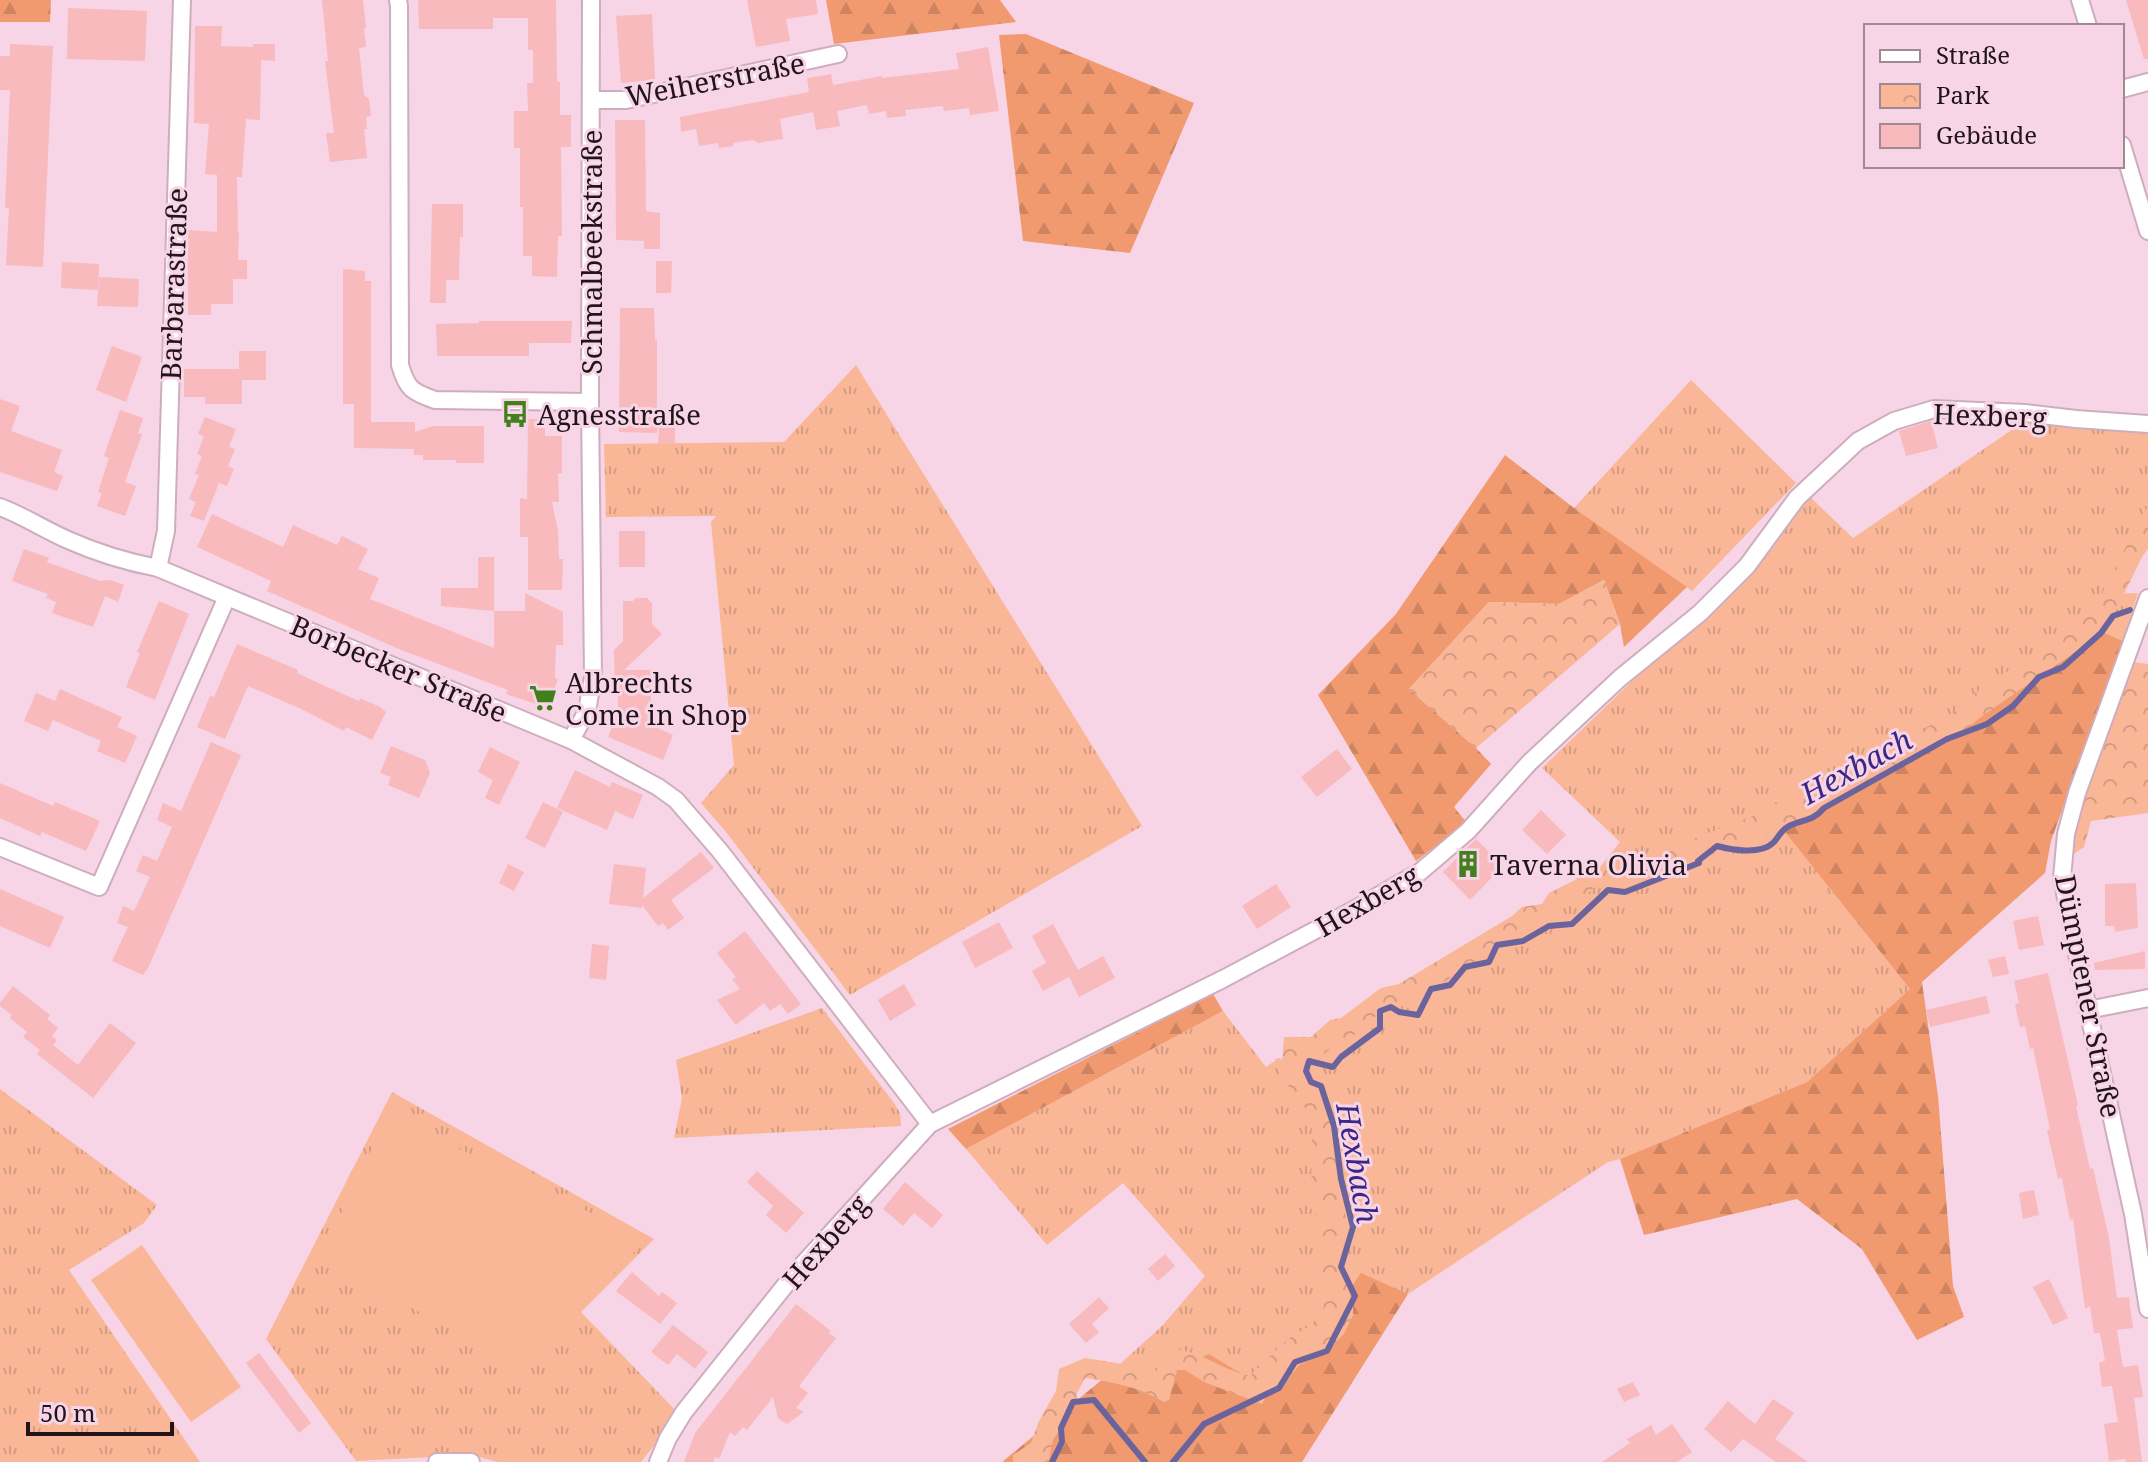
<svg xmlns="http://www.w3.org/2000/svg" width="2148" height="1462" font-family="'Noto Serif',serif">
  <style>
    .grass { fill: url(#grass-tufts) }
    .forest { fill: url(#forest-firs) }
    .park { fill: url(#park-crowns) }
    .pitch { fill: #f9b797 }
    .lines { fill: none; stroke-linecap: round; stroke-linejoin: round }
    .stream { stroke: #6a639e; stroke-width: 6 }
    .building { fill: #f8babc }
    .street-casing { stroke: #ceadbe; stroke-width: 20 }
    .street { stroke: #fff; stroke-width: 16 }
    .labels { text-anchor: middle; dominant-baseline: central; stroke-width: 6; stroke-linejoin: round; paint-order: stroke }
    .street-label { font-size: 28px; fill: #21151b; stroke: #f7d5e6 }
    .poi-label { font-size: 28px; fill: #21151b; stroke: #f7d5e6; text-anchor: start }
    .water-label { font-size: 30px; font-style: italic; fill: #3b2786; stroke: #f7d5e6 }
  </style>
  <defs>
    <pattern id="grass-tufts" width="24" height="20" patternUnits="userSpaceOnUse" patternTransform="scale(2)"><rect width="24" height="20" fill="#f9b797"/><path d="M3 7l-1-3M5 7V3M7 7l1-3M15 17l-1-3M17 17v-4M19 17l1-3" fill="none" stroke="#d59c82"/></pattern>
    <pattern id="forest-firs" width="22" height="20" patternUnits="userSpaceOnUse" patternTransform="scale(2)"><rect width="22" height="20" fill="#f19a6f"/><path d="M5 1l3.5 6h-7zM16 11l3.5 6h-7z" fill="#ce8460"/></pattern>
    <pattern id="park-crowns" width="20" height="18" patternUnits="userSpaceOnUse" patternTransform="scale(2)"><rect width="20" height="18" fill="#f9b797"/><path d="M2 6a3 3 0 1 1 6 0M12 15a3 3 0 1 1 6 0" fill="none" stroke="#d59c82"/></pattern>
  </defs>
  <rect width="100%" height="100%" fill="#f7d5e6"/>
  <!-- grass -->
  <g class="grass">
    <polygon points="856,365 1142,826 850,995 726,832 701,803 734,765 711,522 716,516 606,517 604,444 784,442"/>
    <polygon points="1691,380 1796,483 1692,591 1574,508"/>
    <polygon points="2022,423 2148,431 2148,527 2114,594 2138,593 2123,641 2103,634 1910,989 1807,1082 1620,1159 1608,1162 1408,1294 1361,1274 1336,1309 1260,1385 1160,1398 1110,1373 1162,1326 1205,1276 1123,1183 1047,1245 966,1149 1223,1011 1266,1067 1279,1058 1296,1069 1299,1052 1363,1020 1590,880 1620,842 1542,768 1653,661 1710,616 1773,548 1808,495 1853,538"/>
    <polygon points="822,1008 894,1103 900,1113 901,1126 674,1138 682,1098 676,1060"/>
    <polygon points="0,1089 157,1205 144,1223 69,1270 200,1462 0,1462"/>
    <polygon points="392,1092 654,1239 581,1312 679,1414 641,1462 498,1462 472,1455 356,1461 266,1339"/>
  </g>
  <!-- forest -->
  <g class="forest">
    <polygon points="0,0 51,0 50,22 0,22"/>
    <polygon points="826,0 1000,0 1016,22 834,44"/>
    <polygon points="1026,34 1194,103 1130,253 1023,241 999,35"/>
    <polygon points="1505,455 1574,508 1687,587 1624,647 1620,624 1604,580 1559,604 1489,602 1409,689 1476,748 1491,764 1454,807 1467,823 1416,861 1318,695 1396,614"/>
    <polygon points="2099,631 2123,641 2051,841 2045,873 1922,982 1938,1096 1953,1286 1964,1317 1917,1340 1862,1249 1797,1199 1644,1235 1620,1159 1807,1082 1910,989 1782,828 1871,768"/>
    <polygon points="1213,994 1223,1011 966,1149 948,1129"/>
    <polygon points="1361,1273 1408,1294 1302,1462 1002,1462 1110,1373 1160,1398 1178,1368 1209,1354 1260,1385 1336,1309"/>
  </g>
  <!-- park -->
  <g class="park">
    <path d="M2148 505V549L2142 557 2106 631 1982 716 1963 732 1838 802 1775 831 1621 888 1610 886 1593 888 1582 900 1563 907 1553 923 1545 927 1531 929 1404 1006 1391 1008 1369 1020 1354 1035 1334 1046 1320 1057H1301V1077L1323 1094 1335 1128 1340 1167 1337 1180 1343 1201 1337 1202V1208L1345 1214 1348 1228V1288L1353 1304V1315L1344 1334 1322 1355 1299 1365 1282 1387 1267 1394 1262 1404 1204 1382 1185 1370H1177L1169 1400 1164 1402C1139 1387 1113 1382 1085 1378L1077 1393 1076 1402 1053 1440 1049 1459 1043 1462H1013V1455L1031 1443 1039 1421 1056 1391 1059 1369 1085 1358 1129 1365 1154 1377 1168 1346 1199 1355 1228 1369 1250 1376 1287 1340 1311 1325 1324 1309 1322 1283 1323 1242 1320 1221 1311 1208 1312 1121 1297 1093 1281 1080 1275 1058 1282 1061 1284 1037H1311L1330 1020 1341 1018 1381 988 1399 984 1512 916 1522 907 1542 904 1549 893 1575 880 1584 871 1611 864 1622 866 1761 813 1776 802 1822 786 1844 771 1867 761 1936 722 1953 715 1968 698 2091 614Z"/>
    <polygon points="1604,580 1620,624 1476,748 1409,689 1489,602 1559,604"/>
    <polygon points="2127,661 2148,664 2148,813 2091,821 2084,847 2069,857 2080,802"/>
  </g>
  <!-- pitch -->
  <g class="pitch">
    <polygon points="388,1114 646,1240 522,1368 320,1258"/>
    <polygon points="142,1245 241,1387 191,1422 91,1280"/>
  </g>
  <g class="lines">
    <!-- stream -->
    <g class="stream">
      <polyline points="1052,1462 1062,1442 1061,1428 1073,1402 1094,1400 1145,1462"/>
      <path d="M1173 1462 1204 1424 1279 1388 1295 1362 1327 1351 1355 1296 1341 1267 1353 1227 1341 1179 1334 1126 1321 1086 1311 1082 1306 1071 1309 1061 1333 1067 1341 1057 1380 1028V1011L1391 1007 1399 1012 1418 1015 1431 989 1450 985 1465 967 1489 962 1497 945 1523 941 1549 926 1572 924 1608 890 1625 892 1699 863 1698 861 1717 846C1732 850 1760 855 1773 843 1780 836 1780 830 1791 825 1805 819 1813 821 1824 808L1947 739 1987 724 2013 706 2039 677 2063 667 2101 633 2113 616 2130 610"/>
    </g>
  </g>
  <!-- building -->
  <g class="building">
    <polygon points="322,0 363,0 366,28 364,28 366,47 359,48 364,95 369,99 371,116 366,117 367,129 364,129 367,158 330,162 326,133 334,133 325,61 328,61"/>
    <polygon points="418,0 556,0 557,82 560,82 560,115 571,115 571,147 561,147 562,236 558,236 557,277 532,276 532,256 523,256 523,207 520,207 520,148 514,148 514,111 528,111 527,83 533,83 533,50 528,50 528,18 493,18 493,29 419,29"/>
    <polygon points="747,0 816,0 818,14 786,19 790,41 756,47"/>
    <polygon points="2126,0 2148,0 2148,59 2144,59"/>
    <polygon points="68,8 147,11 145,61 67,59"/>
    <polygon points="652,14 655,80 621,83 616,16"/>
    <polygon points="195,26 222,26 221,46 253,47 253,44 275,44 275,61 261,60 260,120 246,119 242,177 237,177 238,233 239,233 238,260 247,260 247,279 233,279 233,304 211,304 211,315 188,315 188,230 217,232 217,175 205,174 209,124 194,123"/>
    <polygon points="10,44 53,46 43,267 6,265 9,208 5,208 10,90 0,90 0,56 10,56"/>
    <polygon points="988,47 999,111 970,115 969,108 944,111 943,106 905,110 906,116 887,118 886,111 869,114 867,105 837,111 840,126 816,130 813,112 780,119 783,139 758,143 753,140 733,143 733,146 719,148 718,143 699,146 696,129 681,132 680,117 809,92 807,78 831,74 833,85 882,76 882,78 959,69 956,53"/>
    <polygon points="615,120 645,120 646,211 660,213 660,249 644,249 644,241 616,240"/>
    <polygon points="432,204 463,204 463,237 460,237 459,280 446,280 446,303 430,303"/>
    <polygon points="656,261 672,261 671,293 656,293"/>
    <polygon points="62,262 99,264 98,290 61,288"/>
    <polygon points="343,269 365,271 365,281 371,281 371,422 415,422 415,432 433,426 484,426 484,463 456,463 456,460 423,460 423,455 414,455 414,449 354,448 354,404 343,404"/>
    <polygon points="99,277 139,279 138,307 97,306"/>
    <polygon points="620,308 654,308 655,340 657,340 657,433 619,432"/>
    <polygon points="479,321 572,321 571,343 529,343 529,356 437,356 436,324 479,323"/>
    <polygon points="112,346 142,357 126,402 96,390"/>
    <polygon points="239,351 266,351 266,380 242,380 242,404 205,404 205,397 184,397 184,369 239,369"/>
    <polygon points="0,399 20,406 11,431 62,450 54,472 63,476 57,491 0,472"/>
    <polygon points="120,410 143,418 138,433 142,434 125,482 136,486 125,516 97,506 102,493 98,492 109,458 104,456"/>
    <polygon points="205,417 236,429 229,447 235,449 228,466 234,469 227,486 219,483 204,521 190,516 196,502 189,499 199,475 195,474 202,456 197,454 204,436 198,434"/>
    <polygon points="528,419 545,419 545,436 562,436 562,473 558,473 559,502 552,502 558,531 559,559 563,559 562,590 528,590 528,537 520,537 520,498 527,499"/>
    <polygon points="1931,421 1938,448 1906,456 1899,431"/>
    <polygon points="659,422 675,422 675,444 658,444"/>
    <polygon points="212,514 283,547 293,525 337,545 342,536 368,549 358,569 379,578 370,599 494,648 494,611 441,606 441,588 478,588 478,557 494,557 494,611 525,611 525,593 563,612 563,645 556,645 555,678 558,679 548,708 506,694 508,690 401,650 267,591 271,581 197,547"/>
    <rect x="619" y="531" width="26" height="36"/>
    <polygon points="24,549 49,558 47,562 100,581 111,580 124,585 118,602 105,596 93,627 52,613 56,602 46,598 48,594 12,581"/>
    <polygon points="636,598 647,598 652,603 652,624 662,634 624,670 651,670 651,725 673,735 663,760 608,737 618,713 618,697 615,693 614,650 623,641 623,601 633,601"/>
    <polygon points="159,601 189,614 155,700 126,687 140,653 137,652"/>
    <polygon points="237,644 298,670 297,673 327,687 359,701 360,698 380,707 386,712 372,740 346,727 344,731 299,708 248,686 225,739 197,727 210,696 214,697"/>
    <polygon points="60,689 122,717 117,727 137,736 125,763 97,751 101,741 53,720 48,731 24,721 36,693 55,701"/>
    <polygon points="211,742 241,755 149,966 143,975 112,961 128,927 117,923 123,906 134,911 150,877 136,871 143,855 157,861 172,827 157,820 163,803 181,811"/>
    <polygon points="391,746 425,760 430,773 419,798 388,785 391,777 380,773"/>
    <polygon points="490,747 520,762 499,805 485,798 493,780 478,772"/>
    <polygon points="1337,749 1352,769 1317,797 1301,777"/>
    <polygon points="575,770 610,787 612,782 643,795 633,819 615,811 607,830 557,808"/>
    <polygon points="0,783 53,806 55,802 100,821 86,851 42,832 40,836 0,818"/>
    <polygon points="543,802 563,812 545,848 525,838"/>
    <polygon points="1541,810 1566,835 1547,854 1522,830"/>
    <polygon points="1476,839 1503,866 1470,900 1443,872"/>
    <polygon points="701,852 714,868 671,900 684,918 668,930 663,923 658,926 642,905 642,908 609,904 614,864 646,868 643,898"/>
    <polygon points="508,864 524,872 514,891 499,883"/>
    <polygon points="2136,883 2138,928 2115,932 2114,926 2105,926 2105,884"/>
    <polygon points="1276,884 1291,907 1257,929 1242,906"/>
    <polygon points="0,889 64,917 50,948 0,926"/>
    <polygon points="2038,916 2044,945 2019,950 2013,921"/>
    <polygon points="999,922 1013,948 975,968 962,942"/>
    <polygon points="1053,924 1078,970 1103,956 1115,978 1079,997 1069,977 1043,991 1032,971 1046,963 1032,936"/>
    <polygon points="745,931 801,1004 788,1014 780,1004 770,1011 764,1003 736,1025 717,1000 740,989 732,979 736,977 717,953"/>
    <polygon points="592,944 609,946 606,980 589,978"/>
    <polygon points="2145,951 2145,969 2095,970 2094,963"/>
    <polygon points="2005,956 2009,974 1993,977 1988,960"/>
    <polygon points="2048,973 2078,1105 2076,1106 2090,1169 2093,1168 2109,1238 2117,1298 2129,1297 2133,1328 2117,1330 2123,1367 2138,1365 2143,1397 2134,1398 2142,1462 2126,1462 2125,1459 2109,1461 2104,1424 2118,1422 2112,1386 2102,1387 2099,1363 2105,1361 2100,1333 2094,1333 2090,1306 2085,1309 2073,1219 2070,1220 2062,1178 2058,1179 2047,1130 2050,1129 2033,1048 2030,1049 2025,1026 2020,1027 2015,1004 2019,1003 2014,981"/>
    <polygon points="904,984 916,1005 890,1021 878,1000"/>
    <polygon points="13,986 50,1015 47,1019 58,1028 52,1036 57,1040 53,1045 78,1065 110,1023 136,1043 93,1098 37,1054 40,1050 23,1037 27,1032 10,1018 12,1015 0,1006 0,1003"/>
    <polygon points="1986,996 1990,1013 1930,1027 1926,1010"/>
    <polygon points="757,1171 804,1213 786,1233 766,1215 773,1206 747,1182"/>
    <polygon points="905,1182 943,1215 932,1228 914,1213 903,1226 883,1209"/>
    <polygon points="2034,1190 2039,1215 2023,1219 2019,1193"/>
    <polygon points="1165,1254 1175,1266 1158,1281 1148,1269"/>
    <polygon points="632,1272 659,1296 662,1292 677,1303 660,1324 616,1291"/>
    <polygon points="2049,1279 2068,1318 2053,1325 2033,1287"/>
    <polygon points="1099,1297 1109,1308 1092,1324 1099,1332 1086,1343 1069,1324"/>
    <polygon points="796,1304 831,1331 829,1333 836,1338 799,1386 808,1393 796,1408 804,1412 787,1424 778,1418 773,1397 747,1430 743,1427 735,1436 730,1432 719,1459 715,1457 713,1462 684,1462 695,1433"/>
    <polygon points="673,1325 708,1352 695,1369 677,1354 668,1365 651,1352"/>
    <polygon points="259,1353 311,1423 299,1433 246,1363"/>
    <polygon points="1633,1382 1640,1395 1624,1402 1617,1389"/>
    <polygon points="1773,1399 1794,1413 1775,1439 1808,1462 1776,1462 1743,1439 1731,1452 1704,1429 1728,1401 1755,1424"/>
    <polygon points="1672,1424 1692,1452 1677,1462 1602,1462 1630,1443 1627,1439 1651,1425 1656,1435"/>
  </g>
  <g class="lines">
    <!-- street casing -->
    <g class="street-casing">
      <g id="street">
        <path d="M398 0 399 6 400 365C407 389 412 392 435 400L590 402"/>
        <polyline points="2080,0 2088,26"/>
        <polyline points="2122,89 2148,82"/>
        <polyline points="591,100 626,100 838,54"/>
        <polyline points="2122,145 2148,231"/>
        <path d="M0 507C24 516 45 530 68 540 97 553 127 562 158 568L571 740 658 787 676 800 720 851 930 1124"/>
        <polyline points="158,568 166,531 182,0"/>
        <polyline points="2148,598 2077,793 2066,834 2062,878 2088,1010 2133,1214 2148,1309"/>
        <polyline points="571,740 587,711 593,677 590,402 591,0"/>
        <polyline points="0,847 99,887 227,597"/>
        <polyline points="2088,1010 2148,998"/>
        <polyline points="437,1462 471,1462"/>
        <polyline points="658,1462 668,1438 684,1412 795,1273 930,1124 1223,979 1357,908 1420,872 1468,831 1529,763 1620,678 1700,613 1747,566 1797,498 1858,441 1894,421 1934,409 2025,413 2076,419 2148,424"/>
      </g>
    </g>
    <!-- street -->
    <use href="#street" class="street"/>
  </g>
  <!-- icons -->
  <defs>
    <g id="bus-bare" transform="scale(2.16)"><path d="M-5-6H5V4H4V6H2V4H-2V6H-4V4H-5ZM-3.5-4V0h7V-4ZM-3.5 1.2v1.5H-2V1.2ZM2 1.2v1.5H3.5V1.2Z" fill="#42801e" stroke="#f7d5e6" stroke-width="2.5" paint-order="stroke"/></g>
    <g id="supermarket-bare" transform="scale(2.16)"><path d="M-6-5.5h2.5l.6 2H6L4.5 2H-2.5L-4.4-4H-6ZM-1.5 3.2a1.3 1.3 0 1 0 .1 0ZM3 3.2a1.3 1.3 0 1 0 .1 0Z" fill="#42801e" stroke="#f7d5e6" stroke-width="2.5" paint-order="stroke"/></g>
    <g id="building-bare" transform="scale(2.16)"><path d="M-4-6H4V6H1V3H-1V6H-4ZM-2.5-4.3h1.7v1.8h-1.7ZM.8-4.3h1.7v1.8H.8ZM-2.5-1h1.7V.8h-1.7ZM.8-1h1.7V.8H.8Z" fill="#42801e" stroke="#f7d5e6" stroke-width="2.5" paint-order="stroke"/></g>
  </defs>
  <g fill-rule="evenodd">
    <use href="#bus-bare" x="515" y="414"/>
    <use href="#supermarket-bare" x="543" y="698"/>
    <use href="#building-bare" x="1468" y="864"/>
  </g>
  <g class="labels">
    <!-- street labels -->
    <g class="street-label">
      <text transform="translate(715 79) rotate(-11)">Weiherstraße</text>
      <text transform="translate(591 252) rotate(-90)">Schmalbeekstraße</text>
      <text transform="translate(173 284) rotate(-88)">Barbarastraße</text>
      <text transform="translate(1990 415) rotate(2)">Hexberg</text>
      <text transform="translate(399 668) rotate(23)">Borbecker Straße</text>
      <text transform="translate(1367 900) rotate(-30)">Hexberg</text>
      <text transform="translate(2089 996) rotate(79)">Dümptener Straße</text>
      <text transform="translate(825 1241) rotate(-49)">Hexberg</text>
    </g>
    <!-- poi labels -->
    <g class="poi-label">
      <text x="537" y="414">Agnesstraße</text>
      <text x="565" y="682">Albrechts<tspan x="565" dy="32">Come in Shop</tspan></text>
      <text x="1490" y="864">Taverna Olivia</text>
    </g>
    <!-- water labels -->
    <g class="water-label">
      <text transform="translate(1856 766) rotate(-29)">Hexbach</text>
      <text transform="translate(1358 1163) rotate(80)">Hexbach</text>
    </g>
  </g>
  <!-- legend -->
  <rect x="1864" y="24" width="260" height="144" fill="#f7d5e6" stroke="#a18895" stroke-width="2"/>
  <rect x="1880" y="50" width="40" height="12" fill="#ffffff" stroke="#a18895" stroke-width="2"/>
  <text x="1936" y="64" font-size="24" fill="#21151b">Straße</text>
  <rect x="1880" y="84" width="40" height="24" fill="url(#park-crowns)" stroke="#a18895" stroke-width="2"/>
  <text x="1936" y="104" font-size="24" fill="#21151b">Park</text>
  <rect x="1880" y="124" width="40" height="24" fill="#f8babc" stroke="#a18895" stroke-width="2"/>
  <text x="1936" y="144" font-size="24" fill="#21151b">Gebäude</text>
  <!-- scale -->
  <path d="M28 1422v12h144v-12" fill="none" stroke="#21151b" stroke-width="4"/>
  <text x="40" y="1422" font-size="24" fill="#21151b" stroke="#f7d5e6" stroke-width="6" paint-order="stroke">50 m</text>
</svg>
